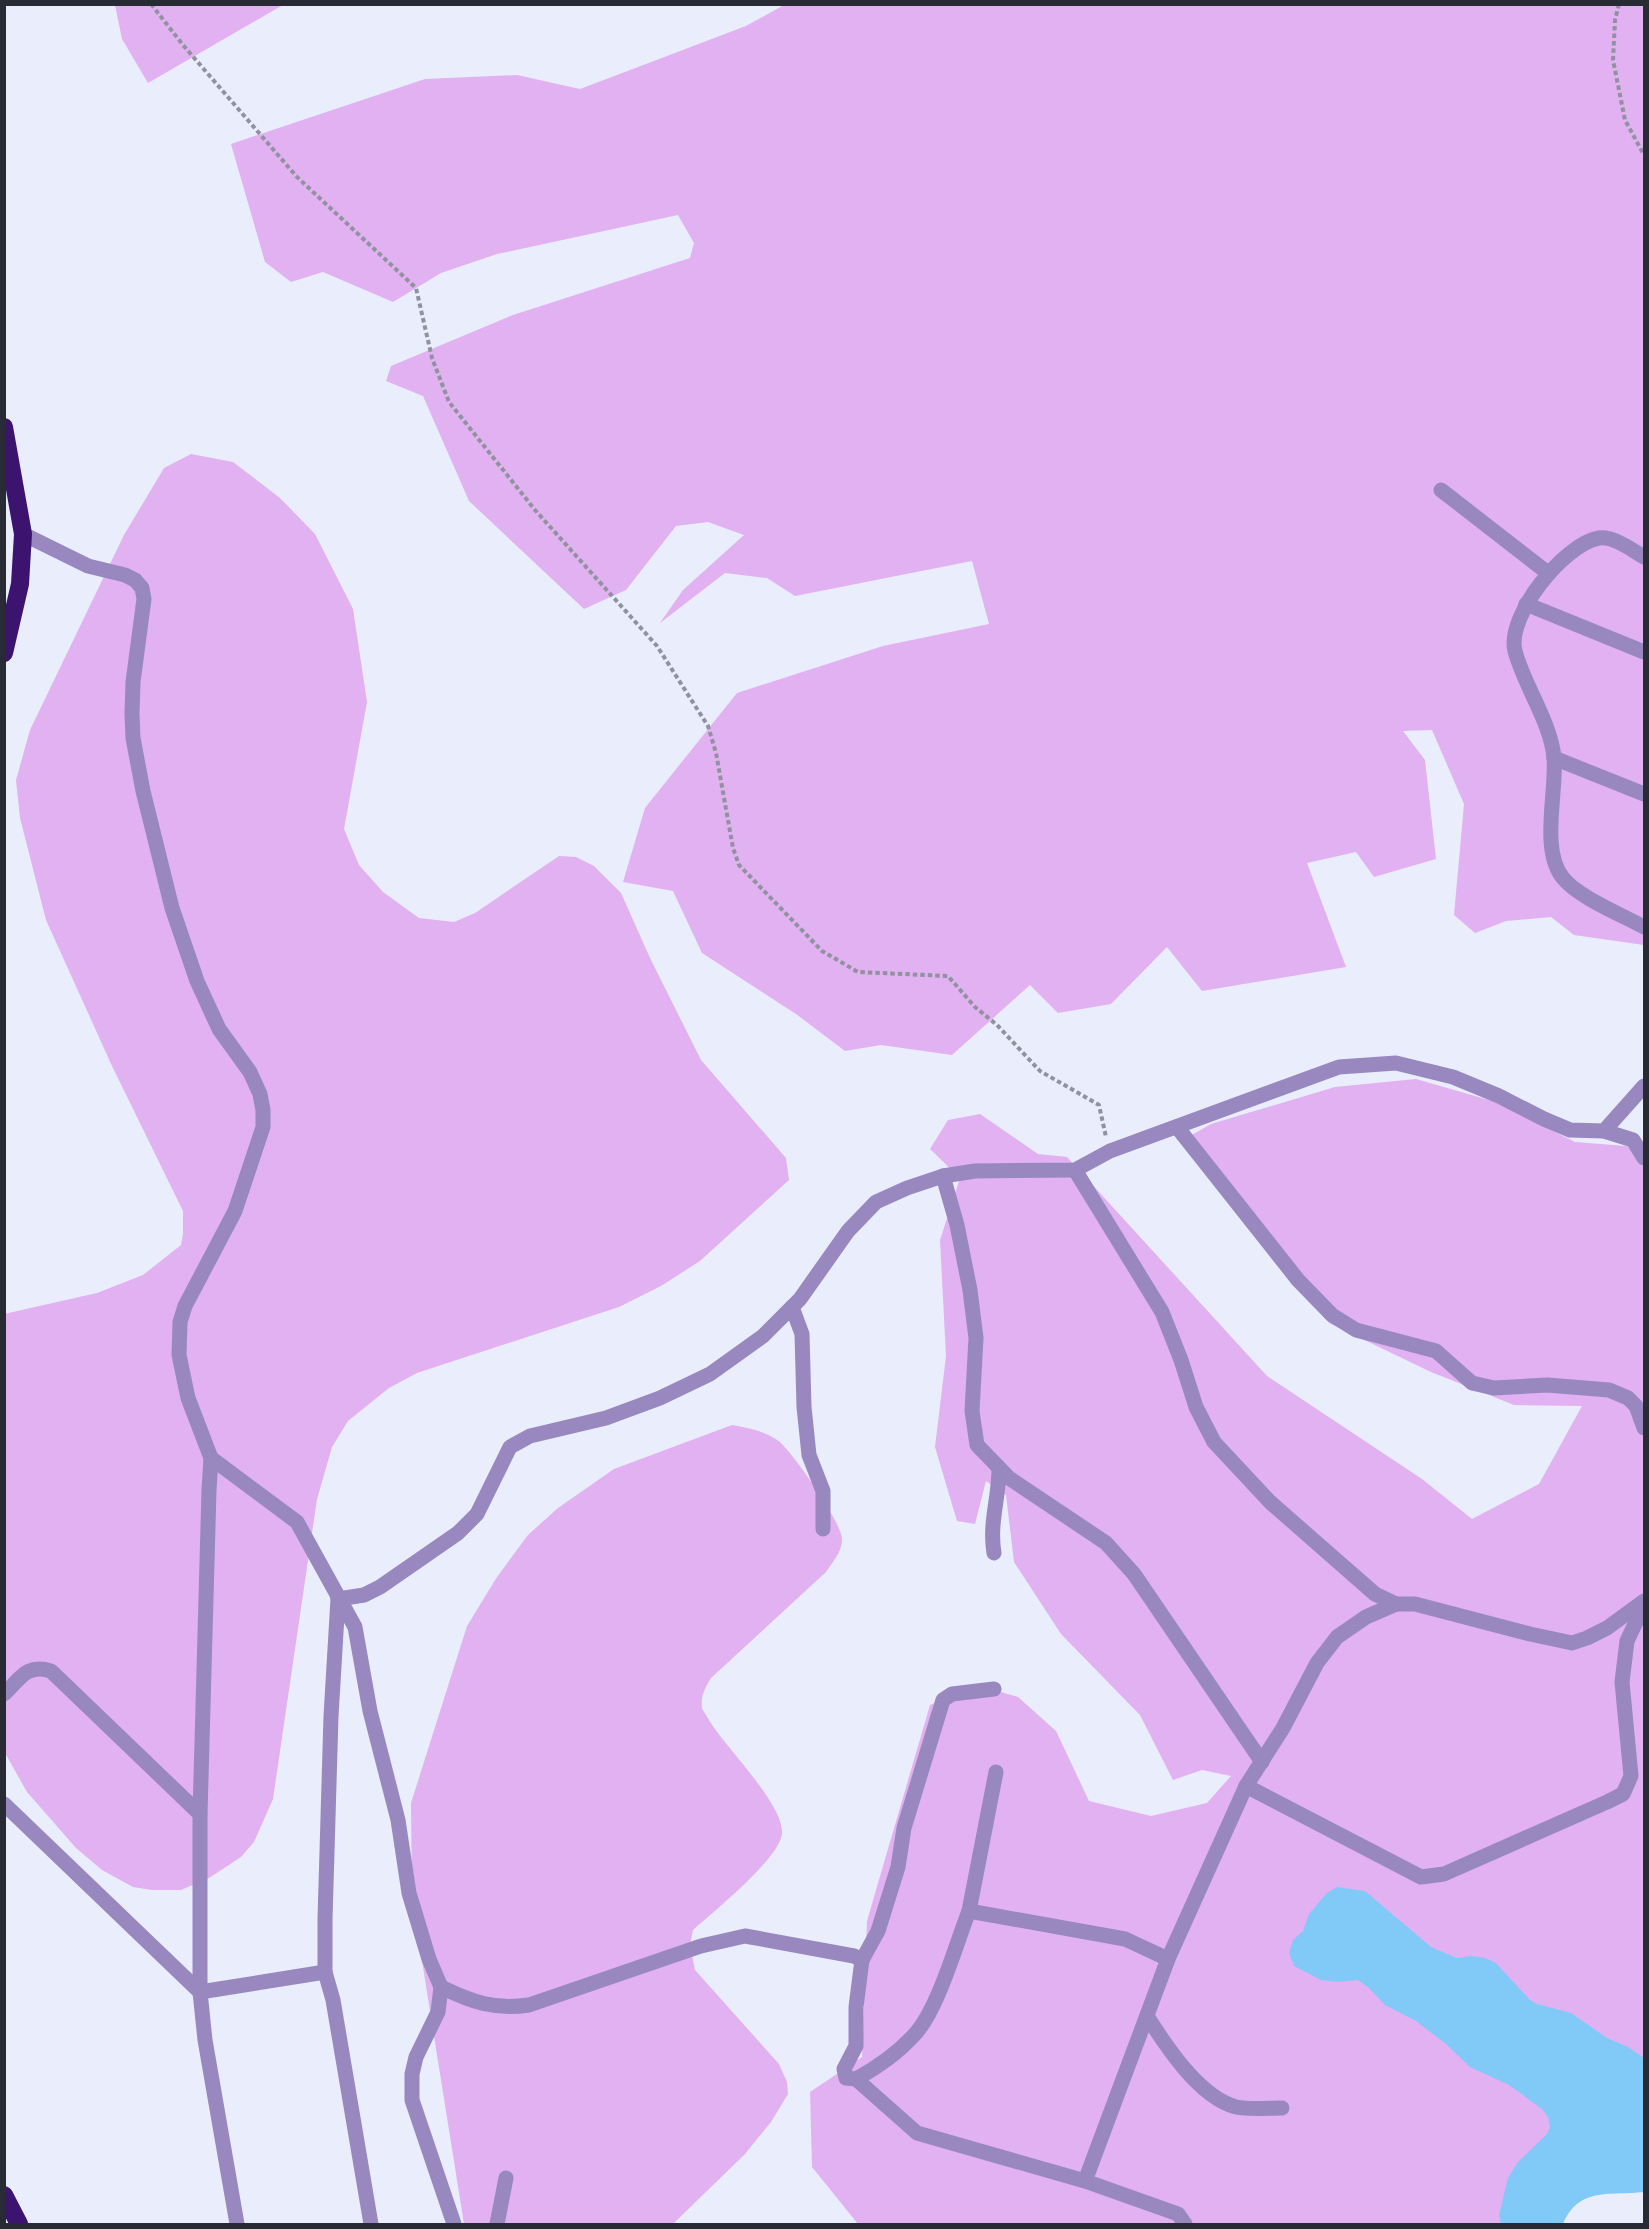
<svg xmlns="http://www.w3.org/2000/svg" width="1649" height="2229" font-family="Quicksand,sans-serif">
  <style>
    .green { fill: #e1b1f1 }
    .water { fill: #81caf7 }
    .lines { fill: none; stroke-linecap: round; stroke-linejoin: round }
    .path { stroke: #90929f; stroke-width: 4; stroke-dasharray: 4.5 3; stroke-linecap: butt }
    .minor { stroke: #9888bf; stroke-width: 15 }
    .highway { stroke: #3c136f; stroke-width: 18 }
  </style>
  <rect width="100%" height="100%" fill="#eaedfc"/>
  <!-- green -->
  <g class="green">
    <polygon points="115,5 115,4 283,5 148,83 122,39"/>
    <polygon points="784,5 1644,5 1644,945 1574,935 1551,917 1506,921 1475,933 1454,915 1464,804 1432,730 1403,731 1425,760 1436,859 1374,877 1356,852 1307,863 1346,967 1202,991 1167,947 1111,1004 1058,1013 1030,985 952,1055 881,1045 845,1051 796,1014 702,953 673,891 623,882 645,808 737,693 883,646 989,624 972,561 795,596 767,578 725,573 660,623 683,590 744,535 708,522 676,526 626,590 584,609 469,501 423,396 386,381 391,366 513,315 690,258 694,243 678,215 497,254 441,273 393,302 323,272 291,282 265,262 231,144 425,79 517,75 580,89 746,26"/>
    <polygon points="191,454 233,462 280,498 315,534 353,609 367,702 344,829 359,865 383,892 419,918 454,922 475,913 559,856 576,857 594,866 621,893 650,958 701,1060 786,1158 789,1180 700,1261 661,1286 619,1307 417,1373 389,1388 348,1421 332,1447 317,1499 273,1799 254,1842 241,1857 209,1878 181,1890 152,1890 133,1887 102,1870 76,1848 27,1792 5,1753 4,1314 97,1293 143,1275 181,1245 183,1234 183,1211 112,1066 46,920 20,818 16,780 30,730 124,535 164,468"/>
    <polygon points="1416,1079 1496,1102 1575,1142 1626,1146 1644,1154 1644,2077 1357,1971 1550,2106 1564,2139 1503,2224 858,2224 812,2167 810,2092 862,2057 867,1921 930,1705 977,1685 1018,1697 1056,1731 1089,1801 1151,1816 1207,1803 1231,1776 1202,1770 1173,1780 1140,1715 1061,1634 1014,1562 1006,1495 986,1481 975,1524 957,1521 935,1447 946,1356 940,1240 960,1178 930,1149 948,1120 980,1114 1038,1154 1067,1157 1267,1376 1422,1479 1472,1519 1539,1484 1582,1406 1514,1405 1431,1372 1329,1323 1183,1140 1211,1124 1335,1087"/>
    <path d="M732 1425C749 1428 766 1431 780 1442 794 1455 841 1521 842 1539 843 1550 832 1563 826 1572L711 1678C706 1686 700 1697 702 1708 703 1711 707 1716 709 1720 724 1746 785 1805 782 1834 779 1859 713 1912 693 1930L690 1945 695 1970 779 2064 787 2082 788 2094 771 2122 745 2154 673 2224H464L412 1898 411 1803 467 1626 497 1577 528 1535 558 1508 614 1469Z"/>
  </g>
  <!-- water -->
  <path class="water" d="M1337 1887 1365 1891 1431 1947 1457 1958 1471 1956 1485 1958 1496 1963 1530 2000 1537 2004 1571 2013 1607 2038 1628 2047 1644 2058V2192C1611 2196 1579 2186 1563 2224H1501L1499 2215 1508 2178 1518 2162 1547 2134 1550 2127 1548 2117 1542 2109 1509 2085 1470 2067 1446 2044 1416 2021 1385 2005 1369 1988 1358 1980 1339 1982 1321 1980 1294 1966 1289 1953 1293 1940 1303 1931 1309 1914 1327 1893Z"/>
  <g class="lines">
    <!-- path -->
    <g class="path">
      <polyline points="151,4 183,45 297,177 416,288 432,358 449,402 535,510 657,646 708,726 716,753 733,848 739,865 822,951 858,972 948,976 975,1007 997,1025 1040,1071 1099,1105 1106,1137"/>
      <polyline points="1619,4 1615,20 1613,60 1625,120 1644,155"/>
    </g>
    <!-- minor -->
    <g class="minor">
      <polyline points="1441,490 1548,573"/>
      <polyline points="23,534 88,566 125,575 135,580 142,588 144,599 133,682 132,714 133,738 143,791 172,908 197,981 219,1029 250,1072 260,1094 263,1110 263,1127 235,1211 185,1306 180,1322 179,1355 188,1398 211,1458 209,1490 200,1814 200,1992 205,2040 237,2224"/>
      <path d="M1644 557C1632 550 1614 536 1599 538 1564 544 1506 616 1515 651 1524 686 1551 722 1554 758 1557 792 1540 850 1563 878 1578 897 1622 915 1644 927"/>
      <polyline points="1526,604 1644,652"/>
      <polyline points="1554,758 1644,794"/>
      <polyline points="1177,1127 1298,1280 1332,1315 1356,1330 1436,1351 1472,1383 1494,1388 1547,1385 1609,1390 1628,1398 1636,1406 1644,1428"/>
      <polyline points="1604,1131 1644,1086"/>
      <polyline points="1075,1170 1162,1312 1181,1360 1196,1407 1214,1442 1270,1502 1375,1594 1396,1604"/>
      <polyline points="943,1176 957,1225 970,1290 976,1338 972,1411 977,1445 1009,1478 1106,1543 1134,1574 1262,1762"/>
      <polyline points="792,1307 802,1334 804,1407 809,1455 823,1491 823,1529"/>
      <polyline points="211,1458 297,1522 355,1627 370,1711 398,1820 409,1893 429,1959 441,1987 438,2012 416,2057 412,2074 412,2100 454,2224"/>
      <path d="M994 1553C989 1523 999 1498 999 1469"/>
      <polyline points="338,1599 364,1595 380,1587 458,1533 477,1514 510,1447 530,1436 606,1418 660,1398 710,1374 763,1336 800,1299 848,1231 876,1202 907,1188 943,1176 975,1171 1075,1170 1110,1151 1339,1067 1396,1063 1453,1077 1499,1096 1544,1119 1570,1130 1604,1131 1633,1140 1644,1158"/>
      <polyline points="338,1599 331,1716 325,1919 325,1972 333,2000 371,2224"/>
      <path d="M4 1694C20 1679 27 1663 51 1671L200 1814"/>
      <polyline points="1246,1786 1421,1877 1444,1874 1607,1802 1623,1794 1631,1776 1622,1682 1627,1641 1644,1605"/>
      <polyline points="4,1804 200,1992 325,1972"/>
      <polyline points="969,1911 996,1772"/>
      <path d="M1168 1959 1125 1939 969 1911C956 1944 938 2009 915 2034 898 2053 878 2067 856 2079L917 2133 1085 2181 1178 2214 1185 2224"/>
      <polyline points="862,1960 878,1931 898,1867 904,1828 943,1700 952,1694 994,1689"/>
      <path d="M441 1987C472 2002 494 2010 529 2005L701 1946 745 1936 854 1956 862 1960 856 2007V2046L844 2069 846 2078 856 2079"/>
      <path d="M1147 2016C1166 2046 1199 2097 1236 2107 1250 2110 1268 2108 1282 2108"/>
      <polyline points="1085,2181 1168,1959 1246,1786 1283,1728 1317,1663 1337,1637 1366,1617 1396,1604 1415,1604 1530,1634 1572,1643 1587,1638 1607,1628 1644,1601"/>
      <polyline points="497,2224 506,2178"/>
    </g>
    <!-- highway -->
    <g class="highway">
      <polyline points="4,427 23,534 20,584 4,653"/>
      <polyline points="4,2195 19,2224"/>
    </g>
  </g>
  <!-- border -->
  <rect width="1649" height="2229" fill="none" stroke="#292b34" stroke-width="12"/>
</svg>
